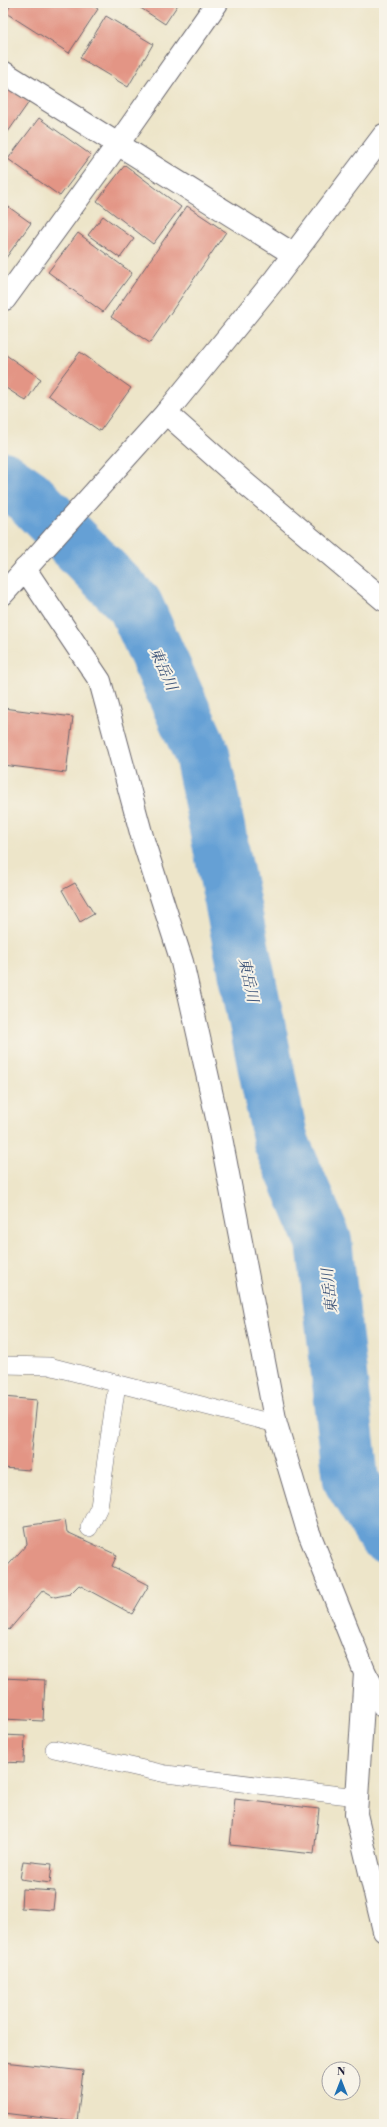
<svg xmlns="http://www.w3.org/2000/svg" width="387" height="2127" font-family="'Libre Bodoni','Noto Serif JP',serif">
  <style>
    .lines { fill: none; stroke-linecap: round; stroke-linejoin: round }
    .river { stroke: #65a0d5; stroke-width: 56 }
    .building { fill: #e39585 }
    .lane-casing { stroke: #69666d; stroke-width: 18 }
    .street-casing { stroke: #69666d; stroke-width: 24 }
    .secondary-casing { stroke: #69666d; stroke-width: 24 }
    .lane { stroke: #fff; stroke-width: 17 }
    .street { stroke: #fff; stroke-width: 22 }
    .secondary { stroke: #fff; stroke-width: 22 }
    .labels { text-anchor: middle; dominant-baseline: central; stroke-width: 4; stroke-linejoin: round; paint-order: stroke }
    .water-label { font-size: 15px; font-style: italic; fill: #3d5479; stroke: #f7f3e8 }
  </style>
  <rect width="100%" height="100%" fill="#f7f3e8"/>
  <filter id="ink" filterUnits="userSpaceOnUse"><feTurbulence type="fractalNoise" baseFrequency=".025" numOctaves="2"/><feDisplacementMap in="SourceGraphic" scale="8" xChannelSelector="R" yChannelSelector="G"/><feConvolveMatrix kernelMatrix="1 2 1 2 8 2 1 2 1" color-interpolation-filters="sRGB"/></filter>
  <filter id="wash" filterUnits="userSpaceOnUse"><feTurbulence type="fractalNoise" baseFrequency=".012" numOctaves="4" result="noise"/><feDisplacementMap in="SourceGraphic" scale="16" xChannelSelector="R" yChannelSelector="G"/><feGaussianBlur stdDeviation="0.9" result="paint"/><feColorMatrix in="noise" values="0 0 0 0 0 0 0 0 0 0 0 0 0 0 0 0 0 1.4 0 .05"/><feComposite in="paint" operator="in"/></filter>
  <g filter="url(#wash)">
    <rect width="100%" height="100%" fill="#ede5c9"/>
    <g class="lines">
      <!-- river -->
      <polyline class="river" points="3,479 28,496 135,605 202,754 281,1142 324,1241 351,1480 384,1534"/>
    </g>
    <g id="blocks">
      <!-- building -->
      <g class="building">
        <polygon points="12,3 89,3 98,9 69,53 6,13"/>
        <polygon points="133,3 179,3 165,24"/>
        <polygon points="106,16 153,44 128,87 80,58"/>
        <polygon points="3,84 29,102 3,139"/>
        <polygon points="39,118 91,155 60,196 8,159"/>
        <polygon points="125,165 181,207 153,244 97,201"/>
        <polygon points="3,203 31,223 3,262"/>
        <polygon points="187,206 226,232 150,343 111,317"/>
        <polygon points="103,216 134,239 120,258 88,235"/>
        <polygon points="78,233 132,273 103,312 48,272"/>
        <polygon points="80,352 131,388 100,431 48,395"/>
        <polygon points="3,353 41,379 26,401 3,386"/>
        <polygon points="3,708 73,717 66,773 3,765"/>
        <polygon points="75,883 94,914 80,922 62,890"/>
        <polygon points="3,1397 37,1400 30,1470 3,1468"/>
        <polygon points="65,1520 67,1532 117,1555 112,1566 149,1585 132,1614 79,1585 70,1594 55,1597 43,1590 9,1630 3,1625 3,1571 27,1544 24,1526"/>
        <polygon points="3,1678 45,1680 43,1721 3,1719"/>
        <polygon points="3,1735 25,1736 24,1763 3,1762"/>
        <polygon points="235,1799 319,1809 314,1854 230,1845"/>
        <polygon points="23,1861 52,1864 50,1883 20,1879"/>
        <polygon points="22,1889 55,1891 53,1910 21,1908"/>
        <polygon points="4,2062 83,2071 77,2122 3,2113"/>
      </g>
    </g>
  </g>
  <g filter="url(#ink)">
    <use href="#blocks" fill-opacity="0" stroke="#69666d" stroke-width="1"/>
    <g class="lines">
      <!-- lane casing -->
      <g class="lane-casing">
        <g id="lane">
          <polyline points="3,1365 49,1366 276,1424"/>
          <polyline points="89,1528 99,1507 117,1384"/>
          <polyline points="54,1749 166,1774 357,1797"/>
        </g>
      </g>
      <!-- street casing -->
      <g class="street-casing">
        <g id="street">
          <polyline points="3,72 293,254"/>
          <polyline points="5,299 118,144 217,3"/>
          <polyline points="166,413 246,484 384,600"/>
          <polyline points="25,569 100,681 143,840 182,962 219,1127 276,1424 307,1528 365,1673 384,1707"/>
          <polyline points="365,1673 356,1814 384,1931"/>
        </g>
      </g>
      <!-- secondary casing -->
      <g class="secondary-casing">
        <polyline id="secondary" points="3,594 166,413 275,279 384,135"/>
      </g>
      <!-- lane -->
      <use href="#lane" class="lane"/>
      <!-- street -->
      <use href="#street" class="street"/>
      <!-- secondary -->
      <use href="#secondary" class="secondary"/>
    </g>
  </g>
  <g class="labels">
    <!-- water labels -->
    <g class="water-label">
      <text transform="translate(163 669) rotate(66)">東岳川</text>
      <text transform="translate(248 980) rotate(78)">東岳川</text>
      <text transform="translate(330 1291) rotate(-96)">東岳川</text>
    </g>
  </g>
  <!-- margin -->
  <rect width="387" height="2127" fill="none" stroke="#f7f3e8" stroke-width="16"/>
  <!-- north arrow -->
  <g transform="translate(341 2081)"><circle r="19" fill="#f7f3e8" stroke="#a29fa3"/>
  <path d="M0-3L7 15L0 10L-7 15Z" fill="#1f6fb2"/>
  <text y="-6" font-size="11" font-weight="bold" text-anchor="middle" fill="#22223b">N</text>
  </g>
</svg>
